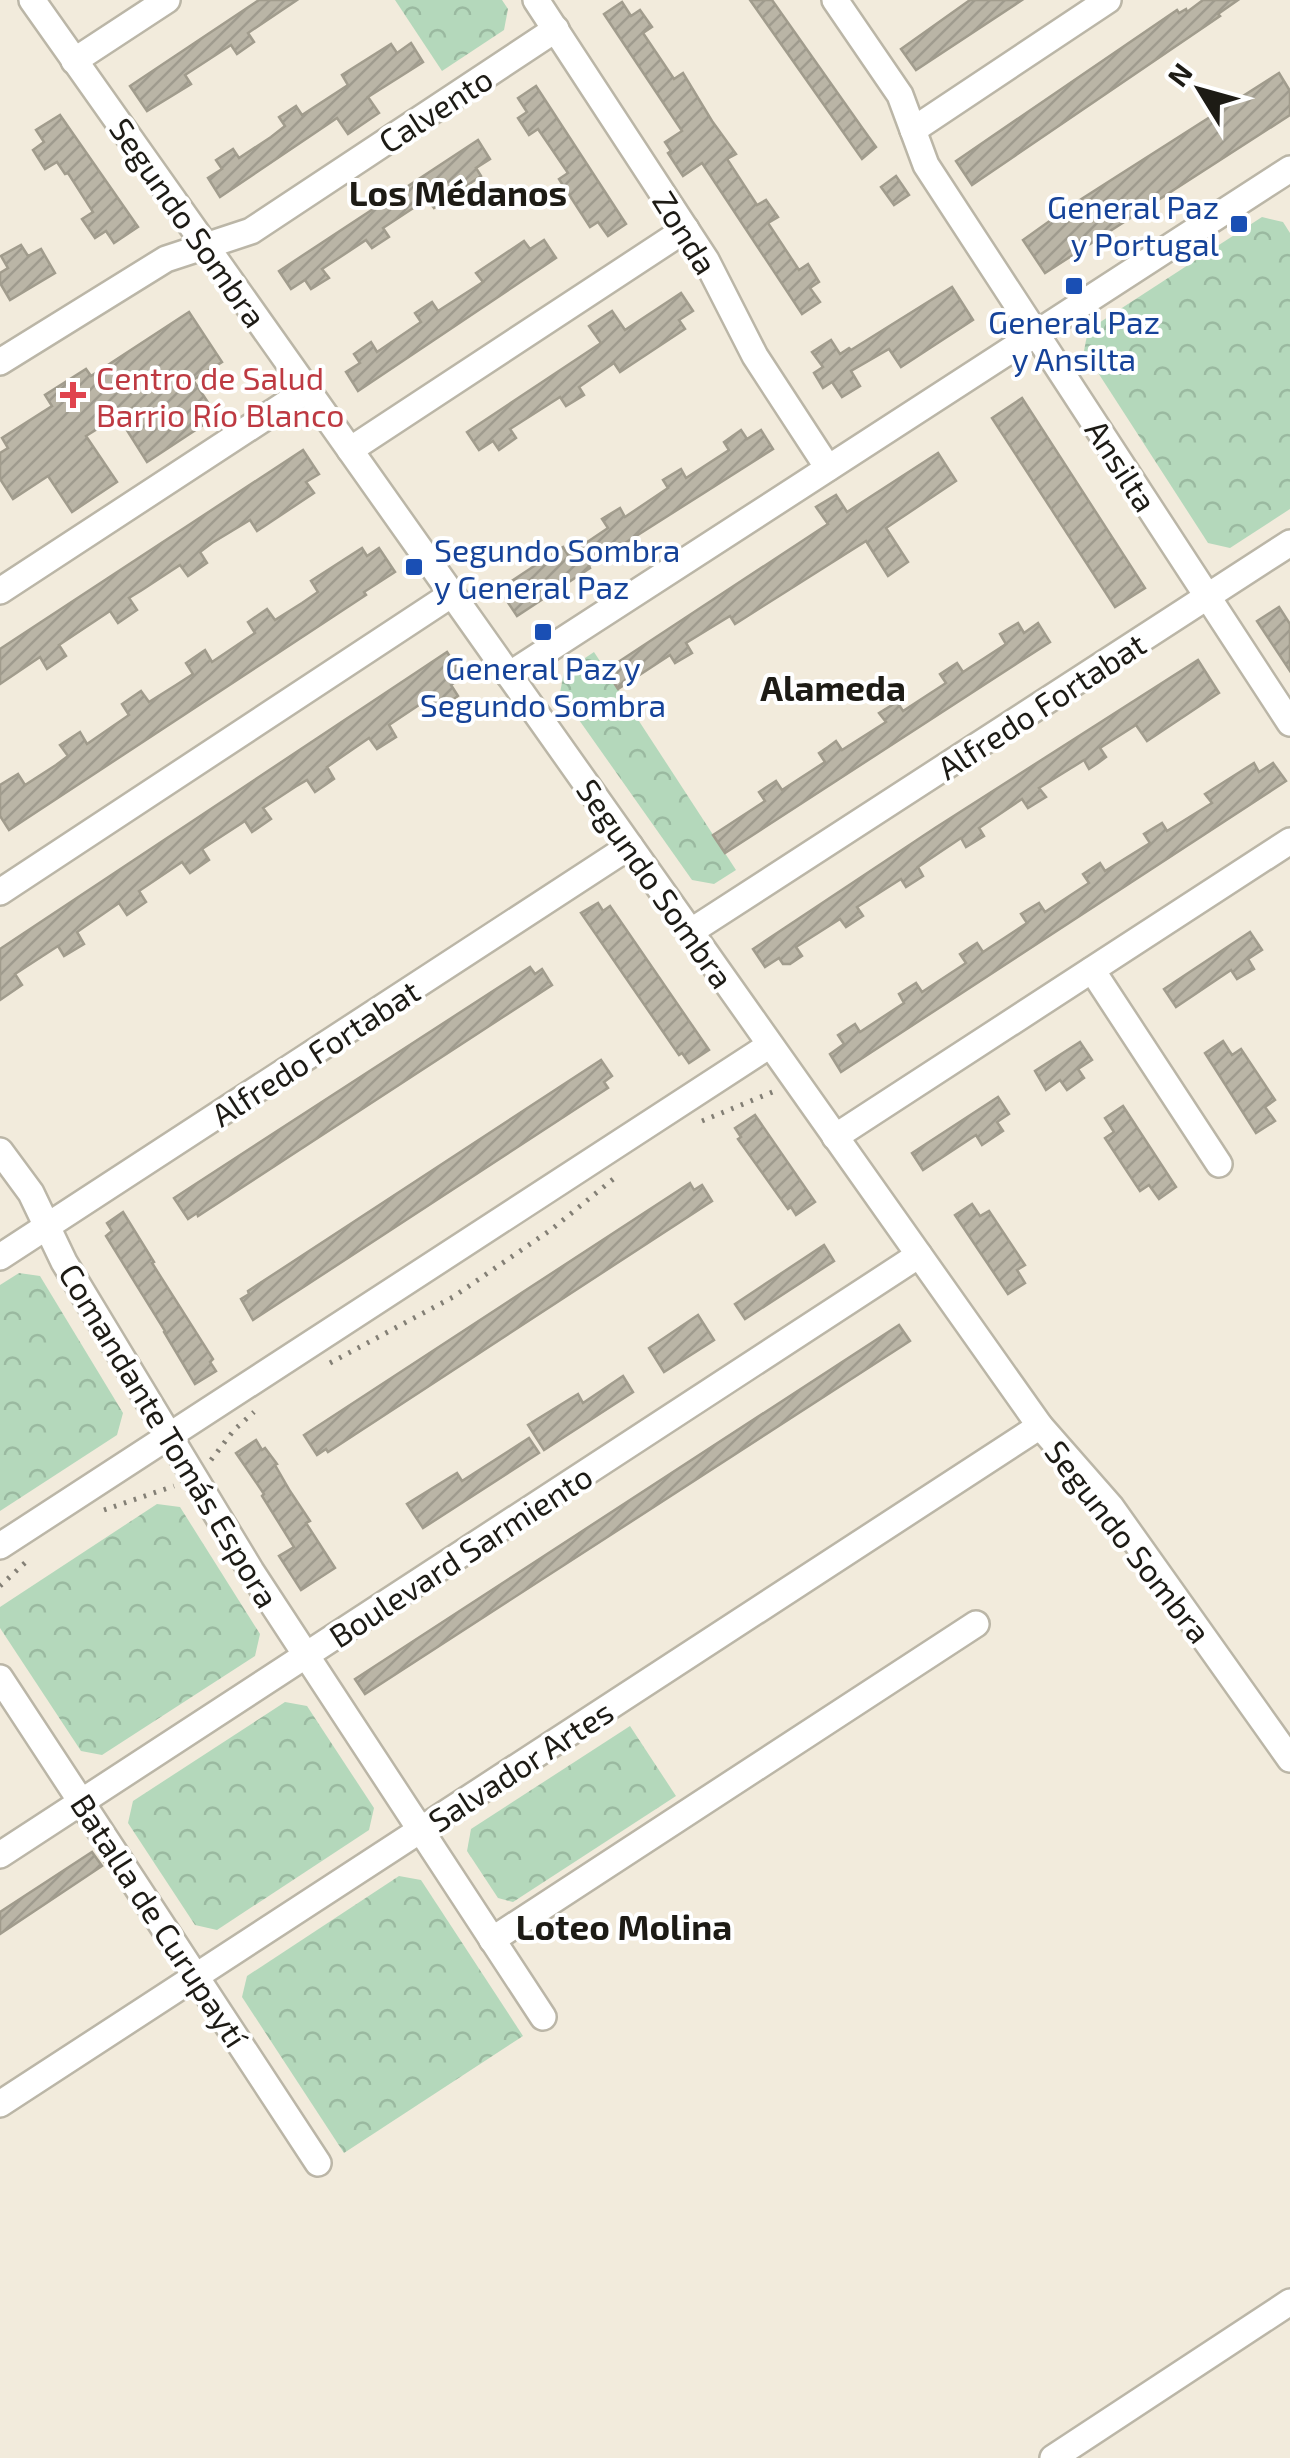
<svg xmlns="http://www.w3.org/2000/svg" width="1290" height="2458" font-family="'Exo 2',sans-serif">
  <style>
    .park { fill: url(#park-crowns) }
    .building { fill: url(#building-hatch); stroke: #a19c8d; stroke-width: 2.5 }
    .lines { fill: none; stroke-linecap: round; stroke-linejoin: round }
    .minor-casing { stroke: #bbb6a7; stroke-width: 30 }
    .path { stroke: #837f75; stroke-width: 5; stroke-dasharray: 2.5 8; stroke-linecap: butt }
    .minor { stroke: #fff; stroke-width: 25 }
    .transit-dot { fill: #1a4fb4; stroke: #fff; stroke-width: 4 }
    .health-dot { fill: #e0444e; stroke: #fff; stroke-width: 4 }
    .labels { text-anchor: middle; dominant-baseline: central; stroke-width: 8; stroke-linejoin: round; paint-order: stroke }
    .street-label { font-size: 32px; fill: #1d1b15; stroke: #fff }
    .transit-label { font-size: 32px; fill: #164399; stroke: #fff }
    .health-label { font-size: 32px; fill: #be3a42; stroke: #fff; text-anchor: start }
    .neighbourhood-label { font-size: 35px; font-weight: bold; fill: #1d1b15; stroke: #fff }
  </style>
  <defs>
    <pattern id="park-crowns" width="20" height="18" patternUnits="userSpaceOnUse" patternTransform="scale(2.5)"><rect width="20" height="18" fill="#b4d8bb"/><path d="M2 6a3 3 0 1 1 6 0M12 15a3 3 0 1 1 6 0" fill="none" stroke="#9ab9a0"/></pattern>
    <pattern id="building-hatch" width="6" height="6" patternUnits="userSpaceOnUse" patternTransform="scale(2.5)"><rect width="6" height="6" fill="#bab5a6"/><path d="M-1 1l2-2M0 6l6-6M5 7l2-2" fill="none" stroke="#9f9b8e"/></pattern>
  </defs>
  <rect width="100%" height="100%" fill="#f2ebdc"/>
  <!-- park -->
  <g class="park">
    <polygon points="395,0 502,0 508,9 504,30 442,71"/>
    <polygon points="1262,217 1283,222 1290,233 1290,509 1230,548 1208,543 1084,351 1088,330"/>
    <polygon points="594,652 736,870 714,884 692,880 560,693 564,672"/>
    <polygon points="19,1273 40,1276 123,1413 117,1435 0,1511 0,1285"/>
    <polygon points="157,1504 180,1507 260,1634 255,1656 102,1755 81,1751 0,1628 0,1607"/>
    <polygon points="285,1702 307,1706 374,1808 369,1830 217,1930 195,1925 128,1823 133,1801"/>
    <polygon points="630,1726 676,1796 513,1902 498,1898 467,1851 471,1829"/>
    <polygon points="399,1876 421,1880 523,2036 344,2153 242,1997 247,1976"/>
  </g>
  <!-- building -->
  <g class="building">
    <polygon points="259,0 297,0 248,33 254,42 237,54 231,45 185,75 191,84 147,111 130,86"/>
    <polygon points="750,0 772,0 863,129 876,147 862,159"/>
    <polygon points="970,0 1022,0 916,70 901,49"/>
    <polygon points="1203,0 1238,0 1218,14 1220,16 972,185 956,161 1177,10 1179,13 1186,9 1187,12"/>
    <polygon points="622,2 631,16 640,10 652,27 643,33 674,79 683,73 712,121 736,154 727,159 757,205 766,200 778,217 768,223 799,270 808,264 819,282 810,288 820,302 802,314 702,163 683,176 668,153 671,151 665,142 682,131 604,14"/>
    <polygon points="411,43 423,62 368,97 379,113 348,134 337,118 220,197 208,178 222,169 216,160 233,149 239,158 271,137 285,126 279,117 296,106 302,115 348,85 342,75 391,44 397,53"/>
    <polygon points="1279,73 1290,91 1290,115 1045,273 1023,240 1072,205"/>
    <polygon points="536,86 626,224 608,236 598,222 590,227 559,179 568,173 538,129 529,135 518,118 527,112 518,98"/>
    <polygon points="60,115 138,227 114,243 106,231 95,238 82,219 93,212 68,173 65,174 57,162 45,169 33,150 44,142 36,130"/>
    <polygon points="478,140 490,159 476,168 481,176 434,208 427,199 383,228 389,237 372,248 366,240 322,269 329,278 311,289 305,280 291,289 279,271"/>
    <polygon points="896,176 909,195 894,205 881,187"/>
    <polygon points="544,240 556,258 358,391 346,372 360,363 354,354 371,342 377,352 421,322 415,313 432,302 438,311 483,282 476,273 524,241 530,249"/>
    <polygon points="21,245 28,256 41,249 55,273 10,300 0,283 0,273 8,268 1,256"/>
    <polygon points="952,287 973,320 901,367 889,349 851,371 860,386 842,397 832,382 823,388 814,373 823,367 812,352 831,340 840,354 849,348 851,350"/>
    <polygon points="681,293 693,311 679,320 685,329 620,372 614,363 579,387 584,395 566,406 560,397 546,406 510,429 516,438 499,450 493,441 479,450 467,432 601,343 589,326 612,311 625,330"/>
    <polygon points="189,312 222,362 193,380 217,416 147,462 118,416 86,436 117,482 72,512 48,476 13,499 0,479 0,453 8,448 2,438 52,406 45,395 86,369 91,376"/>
    <polygon points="1022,398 1145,588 1115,607 992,418"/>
    <polygon points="741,430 747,439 761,430 773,449 589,566 590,568 517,616 505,598 519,589 513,580 563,547 568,555 608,528 602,519 620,508 625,517 668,488 663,480 681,469 686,478 729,450 724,442"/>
    <polygon points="303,450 319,474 306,482 314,493 257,531 250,520 212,543 200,552 207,563 188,576 180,565 142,590 129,598 137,610 118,623 110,611 59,645 66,656 47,669 40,657 0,684 0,649"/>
    <polygon points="938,453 956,481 886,528 908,562 888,576 866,541 735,624 730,616 686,643 692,653 675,663 670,655 618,689 606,670 828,524 816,507 836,495 847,512"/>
    <polygon points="362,548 367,556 379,548 395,572 364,592 366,595 9,830 0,816 0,785 18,774 25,785 56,765 68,756 60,745 80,732 87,744 129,715 122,704 141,691 149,702 176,685 193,674 186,663 205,650 212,662 255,633 248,622 267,609 275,620 302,603 318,592 311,581"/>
    <polygon points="1279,607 1290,624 1290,671 1257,621"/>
    <polygon points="1018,623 1024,633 1038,623 1050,642 725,853 713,835 765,801 759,792 776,781 782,790 825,762 819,753 828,747 836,741 842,750 886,722 879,713 897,702 903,711 946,683 940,674 957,663 963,672 1006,644 1000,634"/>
    <polygon points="447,652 463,677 451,685 458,696 439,709 432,697 419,705 389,725 396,737 377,749 369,738 327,767 334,779 315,792 307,780 295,787 263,808 271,819 252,832 245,821 202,849 209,860 190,873 182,862 139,891 146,902 127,915 119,903 77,932 84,944 64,956 58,946 15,974 22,985 0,1000 0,949"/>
    <polygon points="1198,660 1219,693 1147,741 1136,725 1100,748 1106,757 1098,763 1089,769 1084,760 1039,788 1046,797 1028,808 1022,799 979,828 984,836 966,847 961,838 918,867 923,876 906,887 901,879 857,907 863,916 846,927 840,919 796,947 802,956 790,964 783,964 779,958 765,967 753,949 935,828"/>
    <polygon points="1254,763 1259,772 1273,763 1286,781 841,1072 830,1054 844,1044 838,1035 855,1024 860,1032 904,1003 899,994 916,983 922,992 966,963 960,954 977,943 983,952 1027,923 1021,914 1039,903 1045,912 1089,883 1083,874 1100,863 1105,871 1150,843 1144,834 1162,823 1167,831 1212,803 1205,794"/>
    <polygon points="598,903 603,911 610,906 709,1050 689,1063 682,1053 679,1055 581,913"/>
    <polygon points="1250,932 1262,950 1248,959 1254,969 1237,979 1231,970 1176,1007 1164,989"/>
    <polygon points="530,967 535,974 542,969 552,985 198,1216 197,1213 188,1219 174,1198"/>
    <polygon points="1223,1041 1232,1055 1241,1049 1275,1100 1265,1107 1275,1121 1256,1133 1205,1053"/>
    <polygon points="1080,1042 1092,1060 1078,1069 1084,1078 1067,1090 1060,1080 1046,1090 1035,1071"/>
    <polygon points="601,1060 612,1076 604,1082 608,1088 253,1320 241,1299 249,1294 248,1291"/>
    <polygon points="998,1097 1009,1114 997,1122 1003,1131 982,1145 976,1135 923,1170 912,1153"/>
    <polygon points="1123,1106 1176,1187 1159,1199 1149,1185 1140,1191 1105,1138 1114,1132 1105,1118"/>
    <polygon points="755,1115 815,1202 796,1215 791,1207 788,1209 738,1139 741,1137 735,1128"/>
    <polygon points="690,1183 694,1190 702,1185 712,1201 328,1452 326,1449 317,1455 304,1435"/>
    <polygon points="972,1204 980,1216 989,1211 1025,1265 1017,1270 1025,1283 1008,1294 955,1215"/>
    <polygon points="123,1212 154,1262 152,1263 213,1359 210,1362 216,1371 195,1384 164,1332 165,1331 106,1236 112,1231 107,1223"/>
    <polygon points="824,1245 834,1261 745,1319 735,1304"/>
    <polygon points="698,1315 714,1340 664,1372 649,1348"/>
    <polygon points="899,1325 910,1341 365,1694 355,1679"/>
    <polygon points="623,1376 633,1392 544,1450 528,1425 578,1394 583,1403"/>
    <polygon points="529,1438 539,1453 423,1528 407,1504 457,1473 462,1481"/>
    <polygon points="256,1440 262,1450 265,1448 277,1464 275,1465 290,1491 310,1521 306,1523 335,1568 301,1590 279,1556 294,1547 262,1496 264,1494 236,1453"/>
    <polygon points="92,1852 102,1866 0,1934 0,1912"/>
  </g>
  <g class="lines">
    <!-- minor casing -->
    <g class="minor-casing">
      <g id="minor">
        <polyline points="32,0 1040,1426 1111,1507 1290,1759"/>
        <polyline points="536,0 706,260 755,356 828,468"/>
        <polyline points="835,0 900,95 926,165 1290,723"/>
        <polyline points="74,61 167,0"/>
        <polyline points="913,130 1108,0"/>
        <polyline points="0,362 166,259 251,231 556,29"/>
        <polyline points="350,450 686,229"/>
        <polyline points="0,591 307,390"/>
        <polyline points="509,675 1290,169"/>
        <polyline points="0,892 452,594"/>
        <polyline points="690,932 1290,543"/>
        <polyline points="1092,970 1219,1164"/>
        <polyline points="835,1137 1290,841"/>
        <polyline points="0,1151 31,1193 64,1262 251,1571 543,2017"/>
        <polyline points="0,1257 630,846"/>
        <polyline points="0,1546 770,1045"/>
        <polyline points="0,1678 318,2163"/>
        <polyline points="0,1855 919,1255"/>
        <polyline points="492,1940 976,1624"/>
        <polyline points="0,2104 1040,1426"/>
        <polyline points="1053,2458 1290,2302"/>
      </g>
    </g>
    <!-- path -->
    <g class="path">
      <polyline points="702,1121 775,1091"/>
      <polyline points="330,1363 453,1297 552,1229 617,1176"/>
      <polyline points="211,1460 234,1430 254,1412"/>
      <polyline points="104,1510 174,1486"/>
      <polyline points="0,1586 28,1560"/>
    </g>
    <!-- minor -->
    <use href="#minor" class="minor"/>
  </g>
  <!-- markers -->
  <g class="transit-dot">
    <rect x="1229" y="214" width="20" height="20" rx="5"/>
    <rect x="1064" y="276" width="20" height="20" rx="5"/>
    <rect x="404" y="557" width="20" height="20" rx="5"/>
    <rect x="533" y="622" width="20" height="20" rx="5"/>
  </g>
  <path class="health-dot" d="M68 380h10v10h10v10h-10v10h-10v-10h-10v-10h10z"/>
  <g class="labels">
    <!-- street labels -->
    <g class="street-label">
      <text transform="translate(435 109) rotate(-33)">Calvento</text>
      <text transform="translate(189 222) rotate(55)">Segundo Sombra</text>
      <text transform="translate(686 232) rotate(58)">Zonda</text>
      <text transform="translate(1122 465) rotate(57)">Ansilta</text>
      <text transform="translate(1041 705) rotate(-33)">Alfredo Fortabat</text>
      <text transform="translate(656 883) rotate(55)">Segundo Sombra</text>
      <text transform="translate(315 1052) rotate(-33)">Alfredo Fortabat</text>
      <text transform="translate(170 1435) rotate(59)">Comandante Tomás Espora</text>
      <text transform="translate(1129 1541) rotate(52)">Segundo Sombra</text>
      <text transform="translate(460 1555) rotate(-33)">Boulevard Sarmiento</text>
      <text transform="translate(520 1765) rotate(-33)">Salvador Artes</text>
      <text transform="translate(160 1920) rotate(57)">Batalla de Curupaytí</text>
    </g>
    <!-- transit labels -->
    <g class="transit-label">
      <text x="1219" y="206" text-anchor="end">General Paz<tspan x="1219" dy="37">y Portugal</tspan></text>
      <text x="1074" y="321">General Paz<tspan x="1074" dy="37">y Ansilta</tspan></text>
      <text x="434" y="549" text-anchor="start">Segundo Sombra<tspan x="434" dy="37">y General Paz</tspan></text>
      <text x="543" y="667">General Paz y<tspan x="543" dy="37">Segundo Sombra</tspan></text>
    </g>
    <!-- health labels -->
    <g class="health-label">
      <text x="96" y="377">Centro de Salud<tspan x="96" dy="37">Barrio Río Blanco</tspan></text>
    </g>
    <!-- neighbourhood labels -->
    <g class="neighbourhood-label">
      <text x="458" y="192">Los Médanos</text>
      <text x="833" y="687">Alameda</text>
      <text x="624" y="1926">Loteo Molina</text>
    </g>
  </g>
  <!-- north arrow -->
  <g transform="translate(1200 90) rotate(307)" stroke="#ffffff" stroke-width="8" paint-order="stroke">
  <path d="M0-8L18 38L0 25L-18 38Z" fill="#1d1b15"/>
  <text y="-15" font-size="28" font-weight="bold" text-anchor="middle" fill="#1d1b15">N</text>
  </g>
</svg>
